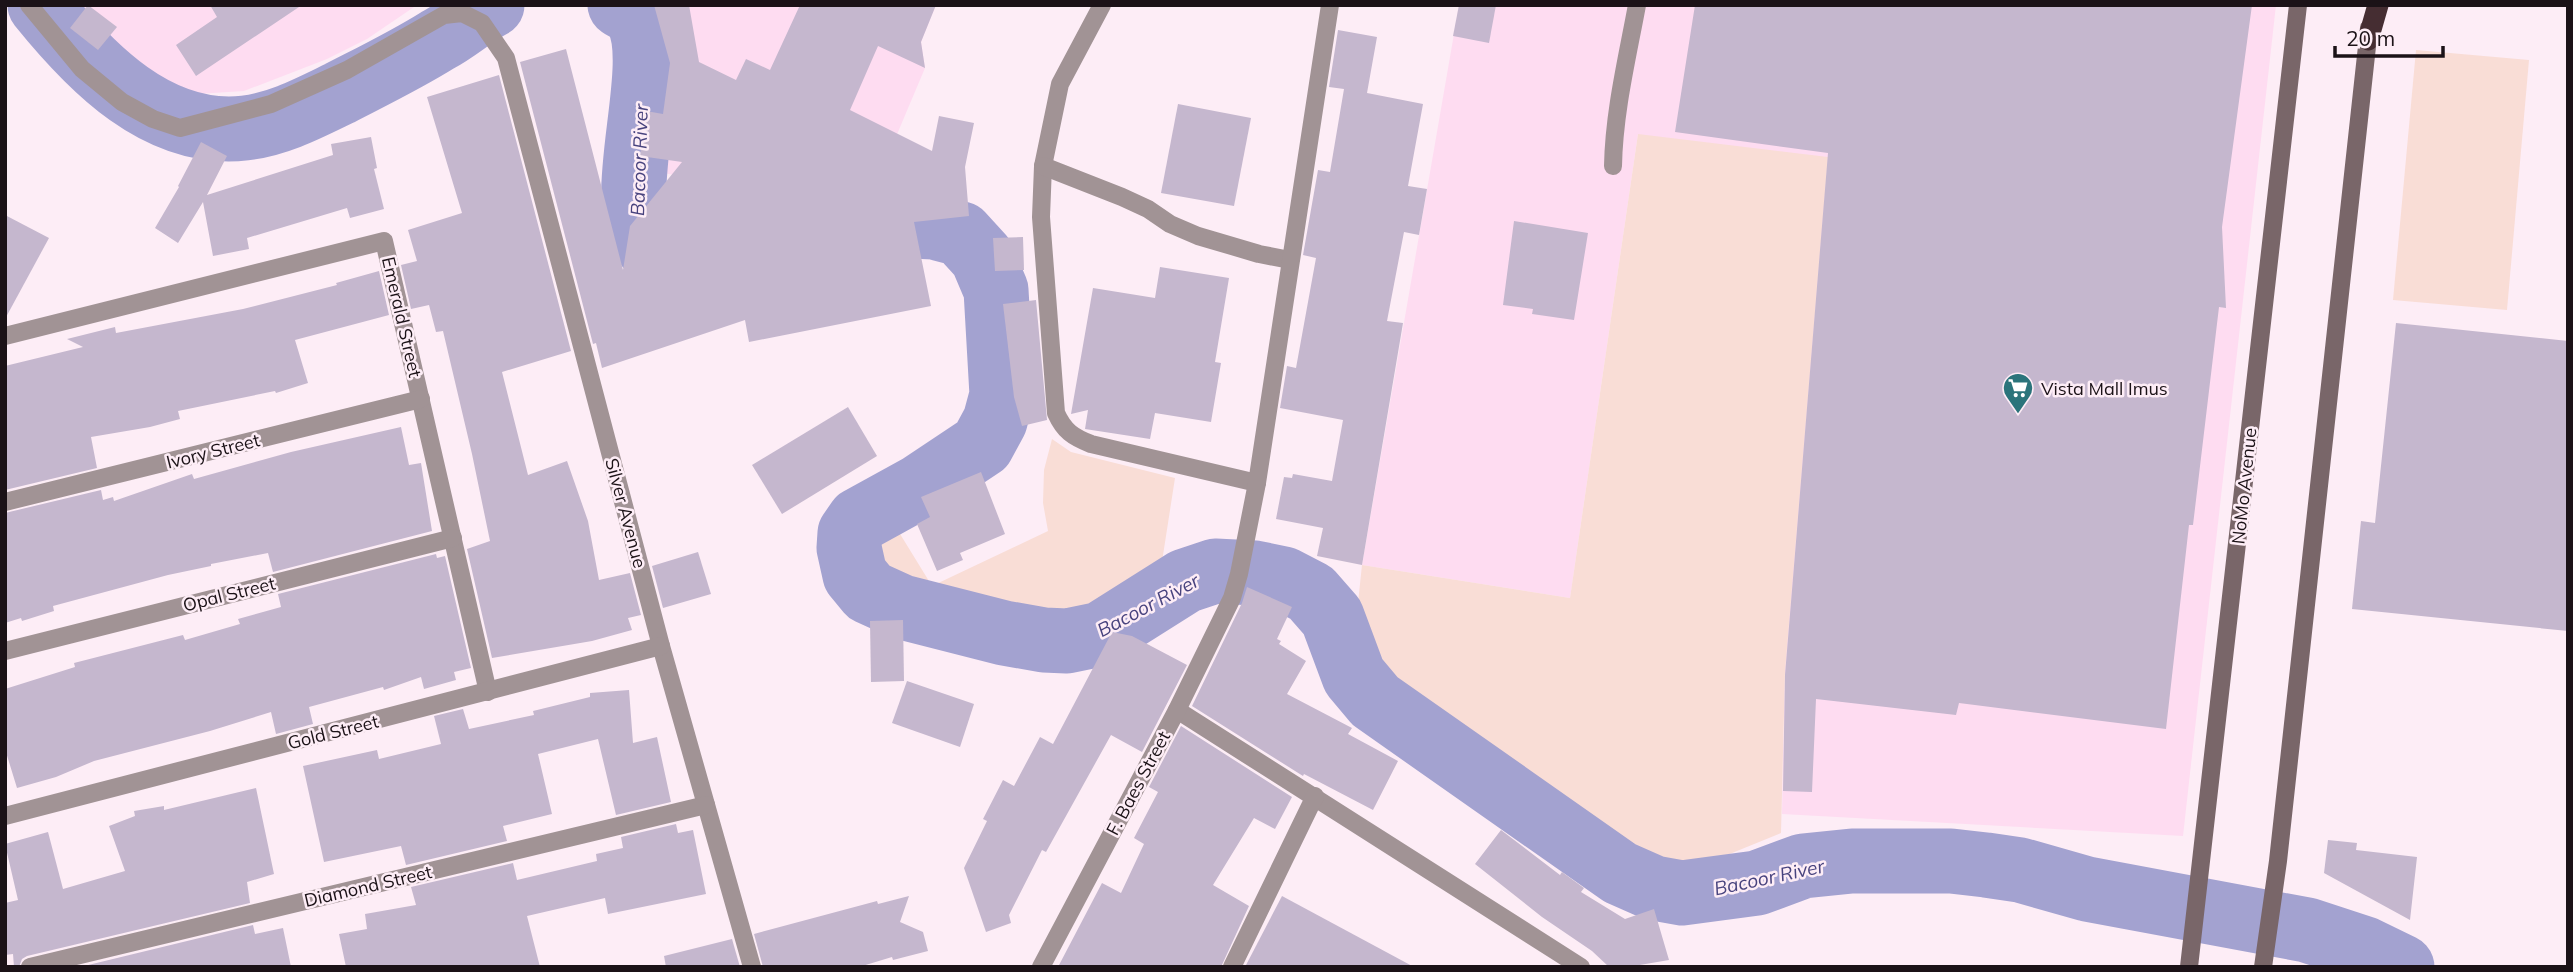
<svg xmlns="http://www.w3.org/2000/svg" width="2573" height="972" font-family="Mulish,sans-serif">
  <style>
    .built { fill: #fedcf1 }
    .green { fill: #f9ddd6 }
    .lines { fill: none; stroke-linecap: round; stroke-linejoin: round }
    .river { stroke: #a3a2d0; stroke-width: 65 }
    .building { fill: #c5b7ce }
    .street { stroke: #a19395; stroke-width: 18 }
    .secondary { stroke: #796669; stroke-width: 18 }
    .highway { stroke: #452d32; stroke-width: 21 }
    .labels { text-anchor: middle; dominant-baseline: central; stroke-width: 5; stroke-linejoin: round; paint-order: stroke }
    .street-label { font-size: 18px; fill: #1b1217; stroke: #fdedf6 }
    .poi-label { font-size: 18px; fill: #1b1217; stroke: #fdedf6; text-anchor: start }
    .water-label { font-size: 19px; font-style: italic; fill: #48437e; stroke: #fdedf6 }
  </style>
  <rect width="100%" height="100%" fill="#fdedf6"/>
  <!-- built -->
  <g class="built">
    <polygon points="47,5 417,5 367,39 327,59 244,91 197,94 150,87 103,64 64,28"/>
    <polygon points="641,5 936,5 921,42 925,68 887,158 689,177 642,170 652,35 645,8"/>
    <polygon points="1459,5 2276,5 2183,836 1782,814 1785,672 1638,134 1570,598 1362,565"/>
  </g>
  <!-- green -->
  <g class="green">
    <polygon points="2416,50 2529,60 2507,310 2393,300"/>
    <polygon points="1638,134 1828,157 1785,672 1781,833 1678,875 1654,871 1378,674 1354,641 1362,565 1570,598"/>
    <path d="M1052 439 1071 452 1175 478 1159 581C1137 600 1110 623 1081 626 1052 629 893 596 873 579 865 572 862 558 861 549 859 530 874 523 889 516L932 586 1048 531 1043 503 1044 470Z"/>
  </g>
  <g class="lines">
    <!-- river -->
    <g class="river">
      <path d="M40 5C90 67 158 138 245 128 279 124 309 108 340 93 373 76 406 60 438 40 457 30 473 15 492 5"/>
      <path d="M620 5C626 9 634 12 637 18 666 69 605 216 652 250 665 259 689 260 704 259"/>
      <polyline points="826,239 912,226 934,227 961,234 982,257 996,290 1002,395 995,421 982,445 919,487 859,520 850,533 849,548 855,575 869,592 902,607 1004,633 1044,640 1067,641 1101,634 1185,581 1215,571 1255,573 1284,579 1311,593 1332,617 1354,676 1375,701 1620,873 1654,888 1682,893 1757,883 1803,866 1852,861 1951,861 1986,865 2020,870 2087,889 2307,930 2365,949 2402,967"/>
    </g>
  </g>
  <!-- building -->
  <g class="building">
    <polygon points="88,5 117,27 98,50 70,28"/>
    <polygon points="210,5 302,5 196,76 176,45 217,17"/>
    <polygon points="654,5 689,5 699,62 736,80 746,59 770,70 800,5 936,5 921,42 925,68 878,46 850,110 932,151 939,116 974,123 965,167 969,216 914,222 931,306 749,342 745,320 602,368 596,343 593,344 520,62 566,49 623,270 630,226 682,162 640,156 646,111 663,114 670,63"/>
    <polygon points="1459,5 1496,5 1489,43 1453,36"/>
    <polygon points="1695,5 2252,5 2222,227 2226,308 2219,307 2193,525 2189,525 2166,729 1959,703 1956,715 1816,699 1812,792 1783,791 1785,675 1828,153 1675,132"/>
    <polygon points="1338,30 1377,37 1367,93 1423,104 1408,186 1427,189 1419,235 1404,232 1387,321 1403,323 1362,565 1317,556 1323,528 1276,519 1284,477 1292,478 1293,474 1332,481 1343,420 1280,408 1287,366 1296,368 1316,258 1303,255 1318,170 1330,172 1344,89 1329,87"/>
    <polygon points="499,75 571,351 502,372 528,475 567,461 588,521 599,580 630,573 641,615 628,618 632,630 592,641 492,658 467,549 490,541 472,454 443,331 436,332 429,305 411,309 401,265 417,261 408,230 462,213 427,97"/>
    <polygon points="1178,104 1251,118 1234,206 1161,193"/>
    <polygon points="371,137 377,168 374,169 384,209 350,218 347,208 247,238 249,249 213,256 203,202 178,243 155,228 179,187 178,186 201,142 227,156 207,195 333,155 331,144"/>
    <polygon points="5,215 49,238 5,319"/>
    <polygon points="1514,221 1588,233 1574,320 1532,314 1533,309 1503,305"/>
    <polygon points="1023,237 1024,270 995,271 993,238"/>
    <polygon points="1160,267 1229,278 1215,362 1221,363 1211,422 1155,413 1150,439 1085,429 1088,410 1071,414 1093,288 1155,298"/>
    <polygon points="379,271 389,315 295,340 308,383 276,393 275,391 178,411 180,419 150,427 91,437 97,468 5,490 5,366 83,347 67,339 115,327 116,333 243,309 337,285 336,283"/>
    <polygon points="1036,300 1047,420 1022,426 1014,397 1003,304"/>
    <polygon points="2396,323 2568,341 2568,631 2352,609 2361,521 2375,523"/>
    <polygon points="848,407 877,456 782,514 752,465"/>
    <polygon points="401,427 409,465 421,463 432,531 273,572 268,553 211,564 211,566 168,575 53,606 54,611 22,621 21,618 5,623 5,513 101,490 103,500 113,497 114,501 192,474 194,479 291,452"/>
    <polygon points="981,472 1005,534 960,553 963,560 937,571 917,524 930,517 921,497"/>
    <polygon points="698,552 711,594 663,608 652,566"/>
    <polygon points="436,554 437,558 445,556 471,668 454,672 456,680 424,689 421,677 384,690 383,687 309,707 313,724 276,734 271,712 210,731 94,761 56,777 17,788 5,749 5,689 75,667 74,663 183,635 185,640 240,624 238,619 281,607 278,594"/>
    <polygon points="1247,587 1292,607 1277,639 1281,641 1279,644 1306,661 1287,694 1352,728 1348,734 1398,761 1373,810 1304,774 1303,776 1192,706 1242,603"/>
    <polygon points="903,620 904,681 871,682 870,621"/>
    <polygon points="1112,632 1132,636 1187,665 1142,752 1111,735 1046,852 1042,850 1009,915 1011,923 986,932 964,868 987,821 983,819 1003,780 1014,786 1040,737 1053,744"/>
    <polygon points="907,681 974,704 960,747 892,723"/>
    <polygon points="629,690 633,743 657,737 671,802 616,815 598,739 538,754 552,814 503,826 507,841 406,865 401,846 324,862 303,766 377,750 379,759 441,744 434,716 463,709 469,729 534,715 533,711 590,697 590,693"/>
    <polygon points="1181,726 1292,797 1275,829 1254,818 1213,885 1249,906 1221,967 1058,967 1102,883 1121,893 1144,844 1134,838 1158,792 1149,787"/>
    <polygon points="256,788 274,874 247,882 250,903 27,956 22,959 19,967 14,967 13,954 5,955 5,903 18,900 5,844 48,832 63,889 125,871 109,826 135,816 134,811 164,806 164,810"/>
    <polygon points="676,824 678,833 693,830 706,894 608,914 605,898 527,916 540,967 346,967 339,934 367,929 365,914 416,905 411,887 513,863 517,880 597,861 596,854 623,848 621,837"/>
    <polygon points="1501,830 1560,875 1562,872 1584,888 1581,892 1625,919 1654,909 1669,960 1628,967 1609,967 1592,951 1542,917 1475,864"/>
    <polygon points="2328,840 2357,843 2356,850 2417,857 2410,920 2324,873"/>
    <polygon points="909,896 900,922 923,932 928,951 893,960 892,957 859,967 763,967 754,934 877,901 878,904"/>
    <polygon points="1282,896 1414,967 1245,967"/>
    <polygon points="253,925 255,934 283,928 291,967 80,967"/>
    <polygon points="732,939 740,967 666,967 664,956"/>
  </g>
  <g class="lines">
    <!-- street -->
    <g class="street">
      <polyline points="29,5 82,69 122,102 153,119 180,128 271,104 347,70 444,15 462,13 482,23 506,58 661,646 752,967"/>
      <path d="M1102 5 1060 84 1043 166 1041 217 1056 413C1064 431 1073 437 1091 444L1257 483"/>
      <polyline points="1043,166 1122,197 1148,209 1170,224 1198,236 1259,254 1290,260"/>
      <path d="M1613 166C1614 112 1627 59 1637 5"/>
      <polyline points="5,336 384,241 488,692"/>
      <polyline points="5,502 421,399"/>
      <polyline points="5,651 453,538"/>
      <polyline points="1177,710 1581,967"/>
      <polyline points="5,816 661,646"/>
      <polyline points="30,967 706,805"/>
      <polyline points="1041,967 1177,710 1232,598 1239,574 1257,483 1330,5"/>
      <polyline points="1232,967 1315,796"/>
    </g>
    <!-- secondary -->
    <g class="secondary">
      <polyline points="2189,967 2298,5"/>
      <polyline points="2263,967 2278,861 2369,28"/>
    </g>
    <!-- highway -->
    <polyline class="highway" points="2368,40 2378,5"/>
  </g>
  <!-- icons -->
  <defs>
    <g id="supermarket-pin" transform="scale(1.575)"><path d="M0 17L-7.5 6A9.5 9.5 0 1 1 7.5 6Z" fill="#2b747b" stroke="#fdedf6"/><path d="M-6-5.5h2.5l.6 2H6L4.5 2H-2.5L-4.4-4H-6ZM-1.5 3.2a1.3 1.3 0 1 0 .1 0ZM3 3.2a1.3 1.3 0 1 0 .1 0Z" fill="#fff"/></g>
  </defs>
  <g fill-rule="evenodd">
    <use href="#supermarket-pin" x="2018" y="388"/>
  </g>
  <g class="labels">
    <!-- street labels -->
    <g class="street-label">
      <text transform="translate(402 317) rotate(77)">Emerald Street</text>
      <text transform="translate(213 451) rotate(-14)">Ivory Street</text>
      <text transform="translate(2244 486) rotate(-84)">NoMo Avenue</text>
      <text transform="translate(626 513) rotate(75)">Silver Avenue</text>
      <text transform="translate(229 594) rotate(-14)">Opal Street</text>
      <text transform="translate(333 732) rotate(-14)">Gold Street</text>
      <text transform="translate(1138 783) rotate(-62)">F. Baes Street</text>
      <text transform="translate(368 886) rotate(-13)">Diamond Street</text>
    </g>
    <!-- poi labels -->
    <g class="poi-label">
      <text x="2041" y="388">Vista Mall Imus</text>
    </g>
    <!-- water labels -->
    <g class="water-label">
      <text transform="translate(639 160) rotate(-88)">Bacoor River</text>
      <text transform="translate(1148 605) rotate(-28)">Bacoor River</text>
      <text transform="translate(1769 877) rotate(-12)">Bacoor River</text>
    </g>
  </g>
  <!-- border -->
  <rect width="2573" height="972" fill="none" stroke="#1b1217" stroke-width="14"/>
  <!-- scale -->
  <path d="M2335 46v10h108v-10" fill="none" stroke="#1b1217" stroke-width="3.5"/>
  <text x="2346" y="46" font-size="21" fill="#1b1217" stroke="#fdedf6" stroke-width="5" paint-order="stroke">20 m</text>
</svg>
